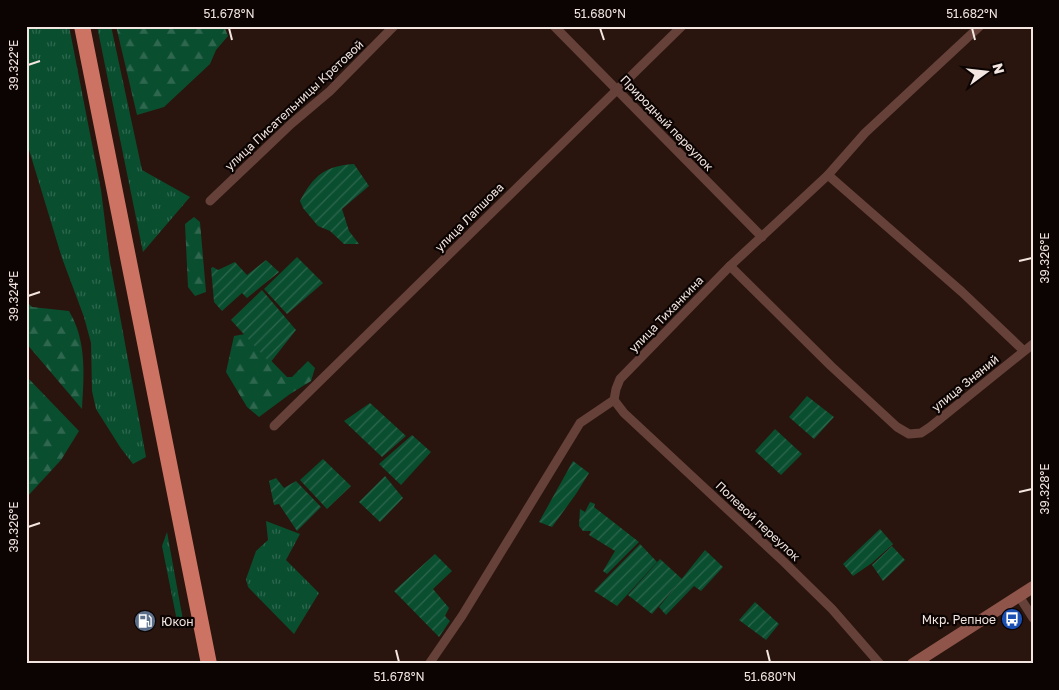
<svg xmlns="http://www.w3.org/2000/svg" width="1059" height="690" font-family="'Golos Text',sans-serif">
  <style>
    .grass { fill: url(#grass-tufts) }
    .forest { fill: url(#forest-firs) }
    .garden { fill: url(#garden-furrows) }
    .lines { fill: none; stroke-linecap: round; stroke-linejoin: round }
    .street { stroke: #65413a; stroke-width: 9 }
    .secondary { stroke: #8f554b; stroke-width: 12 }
    .highway { stroke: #cc7363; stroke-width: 16 }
    .ticks { fill: none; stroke: #f3e5df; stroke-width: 2 }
    .labels { text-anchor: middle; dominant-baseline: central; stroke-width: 4.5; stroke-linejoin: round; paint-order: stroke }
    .street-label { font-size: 12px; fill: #f3e5df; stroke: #0b0403 }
    .poi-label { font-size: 12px; fill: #f3e5df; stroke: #0b0403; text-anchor: end }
    .neatline { fill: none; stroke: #f3e5df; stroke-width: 2 }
    .ticks-label { font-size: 12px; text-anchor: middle; fill: #f3e5df }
  </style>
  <defs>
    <pattern id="grass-tufts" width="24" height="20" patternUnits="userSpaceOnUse" patternTransform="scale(1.25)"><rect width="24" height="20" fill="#0a4e30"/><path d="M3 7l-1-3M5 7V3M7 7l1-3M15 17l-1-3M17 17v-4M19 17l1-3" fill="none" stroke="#2e674e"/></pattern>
    <pattern id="forest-firs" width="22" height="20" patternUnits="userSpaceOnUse" patternTransform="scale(1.25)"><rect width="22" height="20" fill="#0a4e30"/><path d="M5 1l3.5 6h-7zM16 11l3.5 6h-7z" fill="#2e674e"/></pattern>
    <pattern id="garden-furrows" width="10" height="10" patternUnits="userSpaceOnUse" patternTransform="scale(1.25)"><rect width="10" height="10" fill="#0a4e30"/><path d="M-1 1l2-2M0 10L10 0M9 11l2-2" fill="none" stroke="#2e674e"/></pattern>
  </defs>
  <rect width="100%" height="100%" fill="#29150d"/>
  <!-- grass -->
  <g class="grass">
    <polygon points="26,26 69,26 101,190 110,262 146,457 133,464 120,447 96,409 92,391 91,343 84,317 62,258 26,140"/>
    <polygon points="97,26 111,26 142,170 190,197 143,252"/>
    <polygon points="266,521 300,534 286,560 319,593 294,634 248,587 246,579 256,551 268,540"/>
    <polygon points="167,532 183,620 182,622 180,622 176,616 162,546"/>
  </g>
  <!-- forest -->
  <g class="forest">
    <polygon points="116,26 224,26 228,36 216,50 210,64 164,107 137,115"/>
    <polygon points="194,217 200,222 206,292 195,296 188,287 185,224"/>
    <path d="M26 301 32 307 69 311C87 341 84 376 82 409L26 343Z"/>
    <polygon points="245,334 287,377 292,377 308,361 315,368 311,381 290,394 259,417 247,407 226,372 234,336"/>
    <polygon points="26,376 79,431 61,460 26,498"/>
  </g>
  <!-- garden -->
  <g class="garden">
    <path d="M354 164 369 186 342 209 349 231 359 244H344L330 231 318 226 303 208 300 201C314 175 325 166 354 164Z"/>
    <polygon points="297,257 323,283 287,314 264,289"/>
    <polygon points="266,260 279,272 247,298 242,293 222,311 214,302 211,268 213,267 218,270 235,262 247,275"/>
    <polygon points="262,290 296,330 270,363 231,320"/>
    <polygon points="807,396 834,417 814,439 789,417"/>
    <polygon points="370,403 406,436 382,457 344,421"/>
    <polygon points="775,429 802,454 781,475 755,451"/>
    <polygon points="412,435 431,452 401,485 379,464"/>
    <polygon points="323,459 351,486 327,509 300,480"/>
    <polygon points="573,461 589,473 576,494 552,527 539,522"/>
    <polygon points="385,476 403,498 380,522 359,502"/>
    <polygon points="276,478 284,488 296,481 321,507 297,531 279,504 274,505 269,481"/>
    <polygon points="590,502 595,504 594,507 639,542 607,574 603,571 615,551 589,535 591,531 583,531 579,526 580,509 585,512"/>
    <polygon points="880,529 893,544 872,563 853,576 843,564"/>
    <polygon points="640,544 657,562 617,606 594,591"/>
    <polygon points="892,546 905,560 883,581 872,565"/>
    <polygon points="705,550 723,567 701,591 694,586 666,615 659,607"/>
    <polygon points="435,554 452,571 433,589 449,608 445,616 450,621 439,637 394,591"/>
    <polygon points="660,559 682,579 652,614 628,595"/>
    <polygon points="755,602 779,624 766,640 739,620"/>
  </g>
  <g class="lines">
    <!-- street -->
    <g class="street">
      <polyline points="554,26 762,237"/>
      <polyline points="828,175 962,292 1024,351"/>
      <polyline points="210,201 291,124 330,91 394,26"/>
      <polyline points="730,266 831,366 897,427 909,434 921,433 930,427 1033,344"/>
      <polyline points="614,400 624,413 784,562 832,609 880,664"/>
      <polyline points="274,426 682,26"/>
      <polyline points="1019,596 1033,618"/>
      <polyline points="429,664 462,616 580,423 614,400 616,389 620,379 730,266 828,175 865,133 980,26"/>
    </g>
    <!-- secondary -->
    <polyline class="secondary" points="913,664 1033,587"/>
    <!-- highway -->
    <polyline class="highway" points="82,26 209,664"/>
  </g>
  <!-- ticks -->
  <path class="ticks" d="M229 28 232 40M600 28 604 40M972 28 975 40M28 65 40 61M1019 261 1032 258M28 296 40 292M1019 492 1032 489M28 527 40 523M396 650 399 662M767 650 770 662"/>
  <!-- icons -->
  <defs>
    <g id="bus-disc" transform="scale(1.125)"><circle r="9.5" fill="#1a4fb4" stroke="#0b0403"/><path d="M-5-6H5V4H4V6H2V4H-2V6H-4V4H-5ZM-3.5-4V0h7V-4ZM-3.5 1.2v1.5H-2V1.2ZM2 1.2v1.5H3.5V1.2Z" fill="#fff"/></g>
    <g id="fuel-disc" transform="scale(1.125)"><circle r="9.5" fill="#5c6f8a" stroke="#0b0403"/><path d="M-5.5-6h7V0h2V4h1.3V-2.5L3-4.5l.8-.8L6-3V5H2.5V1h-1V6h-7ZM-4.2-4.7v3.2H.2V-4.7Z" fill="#fff"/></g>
  </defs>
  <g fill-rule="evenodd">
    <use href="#bus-disc" x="1012" y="619"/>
    <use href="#fuel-disc" x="145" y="621"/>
  </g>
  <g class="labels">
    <!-- street labels -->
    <g class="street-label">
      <text transform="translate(294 105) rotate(-43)">улица Писательницы Кретовой</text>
      <text transform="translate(667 123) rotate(46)">Природный переулок</text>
      <text transform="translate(469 217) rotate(-45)">улица Лапшова</text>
      <text transform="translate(666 314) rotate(-46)">улица Тиханкина</text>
      <text transform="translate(965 383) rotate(-39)">улица Знаний</text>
      <text transform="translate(758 521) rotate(43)">Полевой переулок</text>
    </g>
    <!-- poi labels -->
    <g class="poi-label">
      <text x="996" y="619">Мкр. Репное</text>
      <text x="161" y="621" text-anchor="start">Юкон</text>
    </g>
  </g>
  <!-- border -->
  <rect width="1059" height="690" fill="none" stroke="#0b0403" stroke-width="55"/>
  <!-- north arrow -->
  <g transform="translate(986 72) rotate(75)" stroke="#0b0403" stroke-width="4" paint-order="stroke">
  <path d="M0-4L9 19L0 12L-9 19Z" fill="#f3e5df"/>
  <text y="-8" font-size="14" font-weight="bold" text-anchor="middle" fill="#f3e5df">N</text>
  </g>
  <rect x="28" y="28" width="1004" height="634" class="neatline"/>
  <g class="ticks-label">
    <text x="229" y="18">51.678°N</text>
    <text x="600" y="18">51.680°N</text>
    <text x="972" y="18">51.682°N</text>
    <text transform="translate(14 65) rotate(-90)" y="4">39.322°E</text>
    <text transform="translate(1045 258) rotate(-90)" y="4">39.326°E</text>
    <text transform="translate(14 296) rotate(-90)" y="4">39.324°E</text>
    <text transform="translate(1045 489) rotate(-90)" y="4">39.328°E</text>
    <text transform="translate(14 527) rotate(-90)" y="4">39.326°E</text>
    <text x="399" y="681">51.678°N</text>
    <text x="770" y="681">51.680°N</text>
  </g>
</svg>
